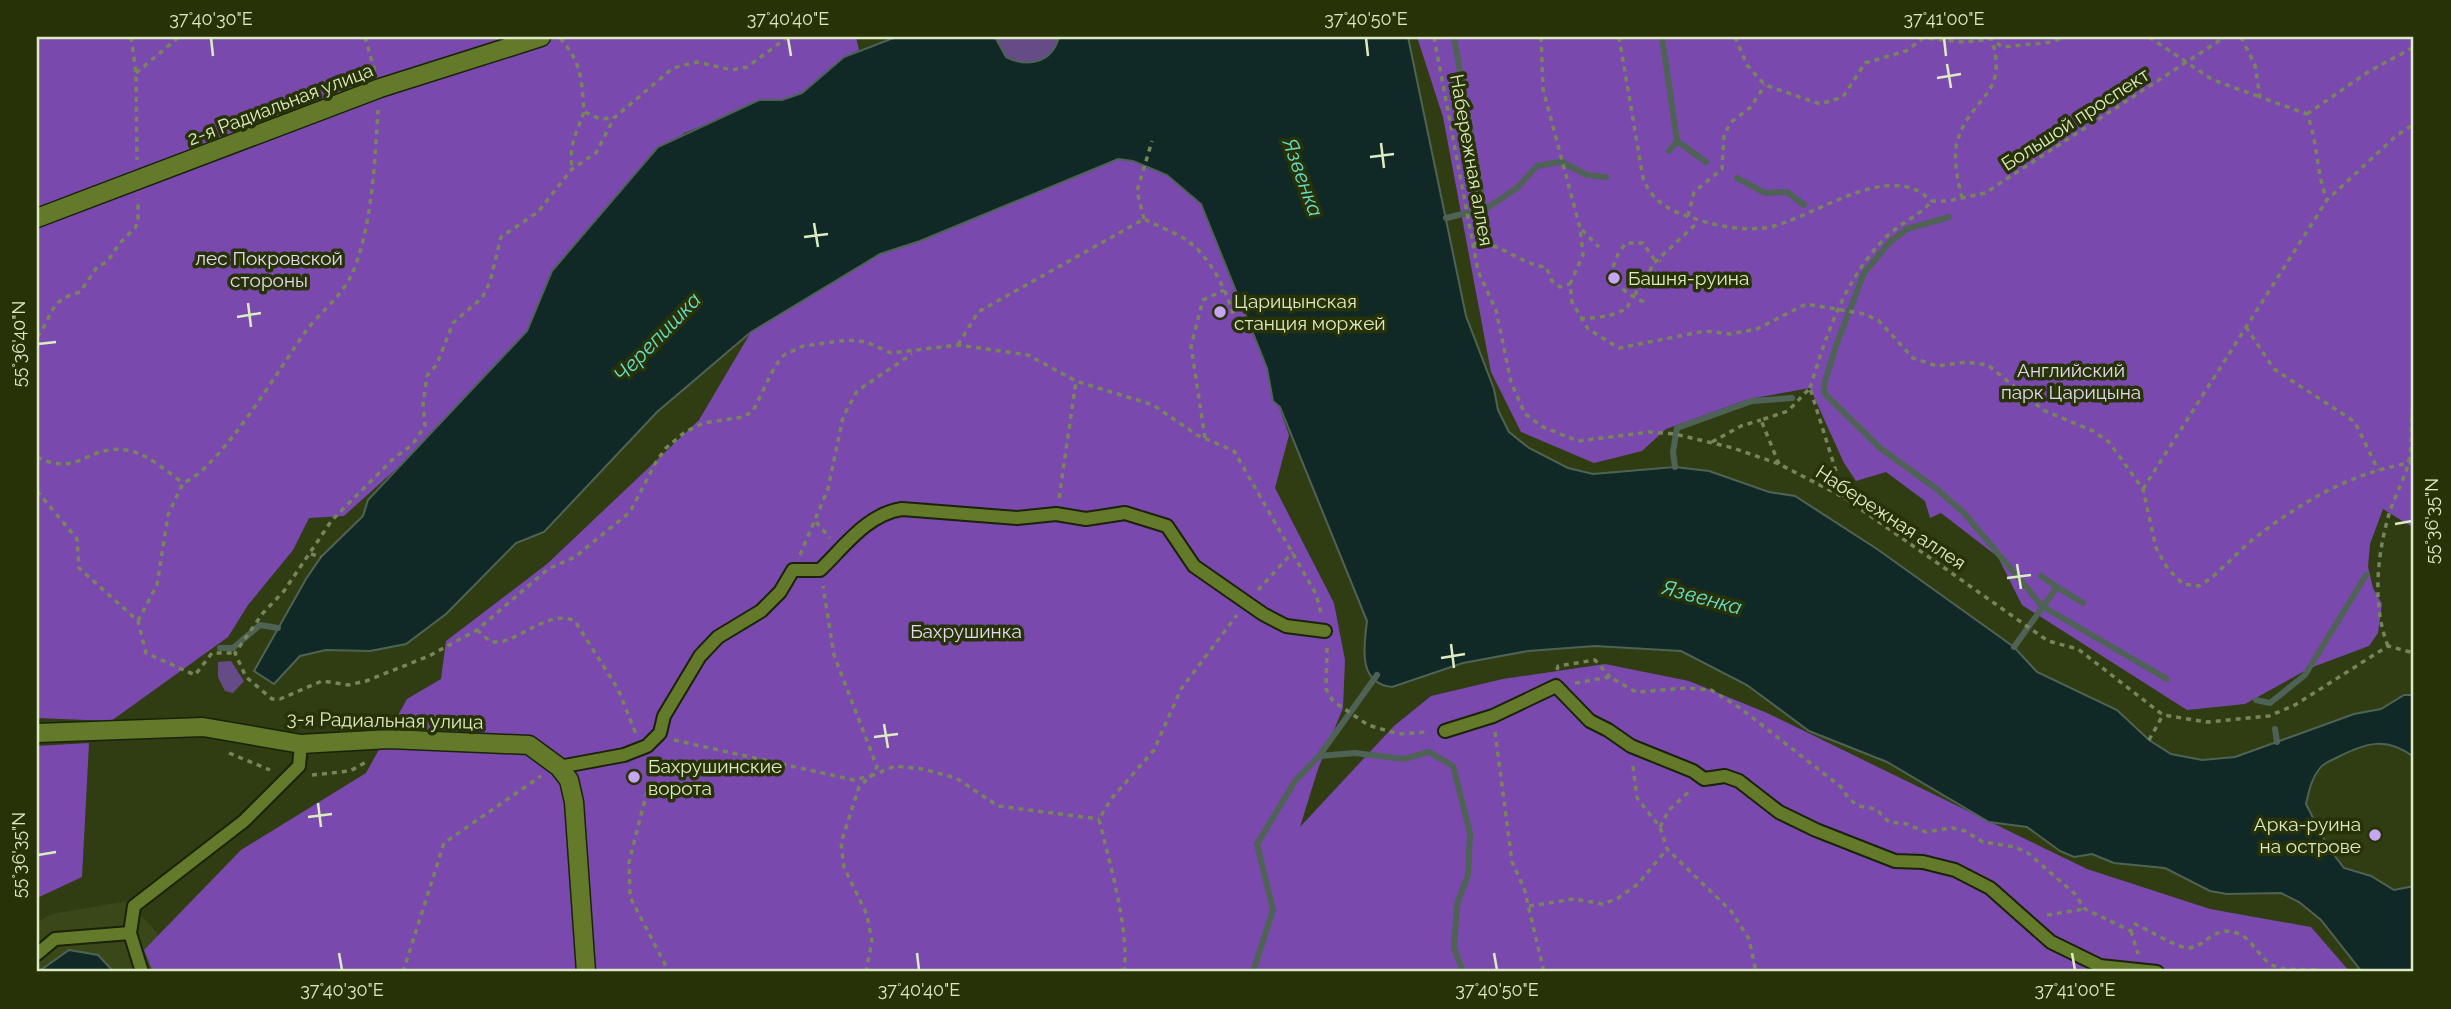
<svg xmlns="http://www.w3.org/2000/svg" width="2451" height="1009" font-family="Raleway,sans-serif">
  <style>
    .built { fill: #3a4819 }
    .green { fill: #664c86 }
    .forest { fill: #7a49ae }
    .water { fill: #112926; stroke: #4e6355; stroke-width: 2 }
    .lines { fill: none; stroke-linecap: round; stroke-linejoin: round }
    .stream { stroke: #4e6355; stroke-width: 6 }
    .service-casing { stroke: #1a2209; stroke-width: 16 }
    .pedestrian-casing { stroke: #1a2209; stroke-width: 21 }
    .minor-casing { stroke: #1a2209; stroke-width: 21 }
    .path { stroke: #77855c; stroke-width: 3.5; stroke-dasharray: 5 5; stroke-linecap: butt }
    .service { stroke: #637a2b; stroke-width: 12 }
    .pedestrian { stroke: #637a2b; stroke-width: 18 }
    .minor { stroke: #637a2b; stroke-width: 18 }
    .ticks { fill: none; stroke: #ddebc4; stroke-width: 2.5 }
    .poi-dot { fill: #c6a6f0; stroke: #273207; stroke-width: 2.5 }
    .labels { text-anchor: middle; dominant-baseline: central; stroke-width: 7; stroke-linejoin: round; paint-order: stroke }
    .street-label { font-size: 19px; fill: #ddebc4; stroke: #273207 }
    .park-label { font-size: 19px; fill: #e4d9f4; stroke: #273207 }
    .poi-label { font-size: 19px; fill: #ddebc4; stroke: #273207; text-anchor: start }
    .water-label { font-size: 21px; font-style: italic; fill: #67e0d0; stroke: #273207 }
    .neatline { fill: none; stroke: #ddebc4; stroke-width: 2.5 }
    .ticks-label { font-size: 18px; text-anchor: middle; fill: #ddebc4 }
  </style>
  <rect width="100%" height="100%" fill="#303d13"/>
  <!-- built -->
  <polygon class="built" points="127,901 152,927 169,950 173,972 37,972 37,922 52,914"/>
  <!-- green -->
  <g class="green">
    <path d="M995 37H1059C1052 63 1028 68 1006 57Z"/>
    <polygon points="231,661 244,681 233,693 225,691 218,677 218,662"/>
  </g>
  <!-- forest -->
  <g class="forest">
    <polygon points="37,37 856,37 859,50 844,57 802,93 782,100 759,100 738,112 684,133 552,271 527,331 417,450 344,516 309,518 293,550 248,605 228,637 111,721 37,718"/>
    <polygon points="1417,37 2414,37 2414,528 2383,509 2370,544 2368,567 2373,588 2382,604 2378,633 2369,646 2310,668 2245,704 2187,710 2022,605 1998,557 1941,513 1930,518 1925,501 1886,472 1856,481 1844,463 1810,388 1749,399 1666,429 1642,451 1594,463 1521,432 1491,372 1443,117"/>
    <polygon points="1118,159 1133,161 1167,175 1201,204 1267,368 1273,401 1279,407 1289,435 1275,488 1334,603 1345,660 1343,708 1318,769 1300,827 1394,726 1431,696 1503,679 1605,664 1689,681 1767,713 2087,869 2210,909 2311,927 2350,972 153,972 144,950 241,850 366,773 407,699 441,679 446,641 547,564 699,420 751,332 880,254 920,241"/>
    <polygon points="89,743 82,877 37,898 37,746"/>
  </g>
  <!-- water -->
  <g class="water">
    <path d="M896 37H995L1006 57C1028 68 1052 63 1059 37H1408L1466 316 1494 389 1498 410 1509 432 1529 448 1568 468 1593 474 1675 467 1709 471 1769 492 1795 496 1877 549 2014 647 2037 672 2117 710 2149 740 2171 754 2202 760 2235 757 2354 714 2381 709 2404 695H2414V757C2387 737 2367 742 2338 757 2332 760 2324 763 2320 768 2311 779 2309 791 2306 804L2328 847 2344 868 2371 876 2394 890 2414 886V972H2362L2321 920 2299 902 2281 893 2227 894 2210 891 2165 868 2114 863 2092 854 2074 857 2060 851 2027 827 1989 822 1887 762 1809 731 1747 685 1681 651 1595 646 1528 651 1463 663 1392 687C1357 683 1364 646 1367 621L1280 407 1273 401 1267 368 1201 204 1167 175 1133 161 1118 159 920 241 880 254 751 332 657 412 544 532 516 543 446 614 406 644 370 651 326 650 300 656 274 684 254 671 306 579 321 557 363 516 368 500 527 331 552 271 658 147 759 100H782L802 93 844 57Z"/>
    <polygon points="69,950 98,955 114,972 38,972"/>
  </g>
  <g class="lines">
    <!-- stream -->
    <g class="stream">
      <polyline points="1454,37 1484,210"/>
      <polyline points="1662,37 1677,141 1669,151"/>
      <polyline points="1677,141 1706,162"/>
      <polyline points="1562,162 1587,175 1606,177"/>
      <polyline points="1737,178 1765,193 1787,192 1804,205"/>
      <polyline points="1468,213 1484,210 1517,188 1537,166 1560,162"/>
      <polyline points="1949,217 1907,229 1890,242 1864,273 1837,343 1825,381 1824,393 1880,448 1938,490 1964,513 2042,606 2167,679"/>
      <polyline points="1446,218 1467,213"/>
      <polyline points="1675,467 1673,452 1677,428 1752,401 1792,398"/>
      <polyline points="2041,576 2057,587"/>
      <polyline points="2014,647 2057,587 2083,603"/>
      <polyline points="220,648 233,648 260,625 278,628"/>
      <polyline points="2256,700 2270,703 2305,675 2366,575"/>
      <polyline points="2275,729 2277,742"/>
      <polyline points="1319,756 1355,753 1404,759 1429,752 1453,766 1470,833 1468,875 1457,904 1454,948 1463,972"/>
      <polyline points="1253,972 1273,910 1257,844 1295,781 1319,756 1377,675"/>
    </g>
    <!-- service casing -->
    <g class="service-casing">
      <g id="service">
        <polyline points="1445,731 1493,716 1556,686 1590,721 1608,730 1631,746 1693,771 1704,779 1725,776 1739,781 1779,812 1816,830 1895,861 1923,862 1955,870 1990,888 2051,942 2100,966 2157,972"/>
        <path d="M559 767 624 755 647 746 660 733 664 716 700 656 718 637 761 611 780 592 793 570H820C844 547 867 514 902 509L1017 518 1056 514 1086 519 1125 513 1167 526 1194 566 1263 614 1286 626 1325 631"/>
        <polyline points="37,954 55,939 130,933"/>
        <polyline points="142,972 130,933 134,906 244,821 299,766 301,744"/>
      </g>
    </g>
    <!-- pedestrian casing -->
    <g class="pedestrian-casing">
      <polyline id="pedestrian" points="37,218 380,88 541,37"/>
    </g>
    <!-- minor casing -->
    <g class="minor-casing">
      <polyline id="minor" points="37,733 203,727 301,744 389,739 529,745 559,767 569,780 574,802 586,972"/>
    </g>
    <!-- path -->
    <g class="path">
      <polyline points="131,37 136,73 137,160"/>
      <polyline points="365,37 375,72"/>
      <polyline points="788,37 747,67 732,70 697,62 673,68 614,118 596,153 572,169 538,212 501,237 490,282 482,298 453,323 437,364 427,376 423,404 425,426 412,445 394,458 332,520 284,591 263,613 235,653 246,677 272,699 280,699 322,681 348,685 366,681 429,656 477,630 548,569 575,557 630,512 656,462 666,448 685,432 703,423 743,417 753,411 775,366 784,355 803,346 847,340 866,342 891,353 958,345 1028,355 1076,381 1153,405 1197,435 1234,451 1316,594 1321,613"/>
      <polyline points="1434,37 1478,271 1496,310 1511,382 1525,414 1543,427 1578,441 1649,432 1675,434 1733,448 1779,464 1845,498 2048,641 2078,649 2163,715 2207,722 2269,716 2295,705 2388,646 2414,653"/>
      <path d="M1541 37 1543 89 1580 228 1583 255 1570 284 1572 302 1588 329 1619 348 1705 331 1730 334 1757 329 1806 304 1865 314 1879 321 1913 358 1937 366 1966 362 1988 365 2043 410 2093 431 2109 442 2143 489 2156 548 2168 569 2183 584 2199 586C2221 573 2235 553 2256 537 2306 499 2351 473 2414 462"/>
      <path d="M1619 37 1643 178C1652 201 1668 210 1690 217 1712 225 1740 231 1764 228 1810 222 1889 156 1931 201"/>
      <polyline points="1735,37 1747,65 1765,85 1820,104 1843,97 1865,63 1906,51 1923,38 1964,42 1992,39 2002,47 2052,42 2063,37"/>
      <polyline points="2149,37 2213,80 2260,97"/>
      <path d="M2241 37 2255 65 2260 97 2307 114C2318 142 2316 172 2327 200"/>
      <path d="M560 38C578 59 581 72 583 99 583 105 585 110 583 115 575 136 569 146 572 169"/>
      <polyline points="136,73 178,38 186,37"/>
      <polyline points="585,112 600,119 612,118"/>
      <polyline points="2307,114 2368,72 2414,47"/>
      <path d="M1962 198C1958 181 1952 157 1958 139 1972 95 2010 96 1991 37"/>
      <polyline points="1931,201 1948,201 1985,193 2225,37"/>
      <polyline points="1688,216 1694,192 1722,169 1724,135 1731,122 1751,107 1765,85"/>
      <polyline points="1144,219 1137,191 1152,141"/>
      <polyline points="1582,230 1599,247"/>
      <path d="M1473 244C1498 240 1521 265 1546 267L1552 281 1560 287 1570 284"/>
      <polyline points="1635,295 1641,282 1647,280 1652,265 1698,222"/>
      <path d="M1644 302C1613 287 1602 273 1626 243H1643L1654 259 1661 261"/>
      <polyline points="1580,319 1608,316 1627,309 1631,298"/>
      <polyline points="2246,327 2274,369 2355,422 2378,470"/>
      <path d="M37 337C55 314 47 301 80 292L97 267 107 262 120 243 135 228 138 222V199"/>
      <path d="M958 345 978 312 1144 219C1157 226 1172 231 1185 239 1213 258 1230 297 1237 329L1250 325"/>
      <path d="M1810 388C1827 333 1844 281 1884 239 1898 224 1918 217 1931 202"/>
      <polyline points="1205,438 1191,346 1203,300 1224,290"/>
      <polyline points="1712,442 1741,426 1761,420"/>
      <path d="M37 457C78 478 88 444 126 450 147 453 166 471 183 483"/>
      <polyline points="1779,464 1761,420 1788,411 1810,388 1844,497"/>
      <polyline points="2143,489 2327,200 2396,136 2414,124"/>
      <polyline points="37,491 77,539 79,568 138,621 146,653 195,675 212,653 235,653"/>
      <polyline points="1059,498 1076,381"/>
      <polyline points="816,522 830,538"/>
      <polyline points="311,554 321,557"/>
      <polyline points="800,555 828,489 843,417 857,391 912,354"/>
      <polyline points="1258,590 1293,552"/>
      <path d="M138 621 157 585 168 515 183 483C220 469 280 367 306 331 319 314 340 297 350 278 372 233 375 160 378 110"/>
      <path d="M477 630 491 642H500C526 636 549 610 575 621L618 689 636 734"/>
      <path d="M2388 646C2372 606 2377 555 2389 514 2394 497 2404 481 2408 464 2414 443 2409 421 2414 400"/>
      <polyline points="1327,648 1326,689 1333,701 1368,725 1398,734 1429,732"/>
      <polyline points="1557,670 1558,666 1595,660 1610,677"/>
      <path d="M1575 683 1610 677 1636 692 1686 688 1711 690 1740 708 1841 787 1850 800 1859 806 1876 809 1889 822 1907 824 1926 832 1952 828 1965 831 1983 842 2015 847 2028 853 2075 894 2085 909 2131 931 2135 924C2147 929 2179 949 2189 948 2206 946 2213 927 2233 932 2250 935 2256 953 2269 963 2283 974 2307 966 2326 972"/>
      <polyline points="1495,732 1512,862 1524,888 1544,972"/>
      <polyline points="674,740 854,780 871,776 877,767 834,655 823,586"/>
      <polyline points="2149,740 2163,715"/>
      <polyline points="229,753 270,770"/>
      <polyline points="649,762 651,776 629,862 630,897 669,972"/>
      <polyline points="1633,766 1637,798 1660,827 1667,849 1731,911 1749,939 1756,972"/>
      <polyline points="312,775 350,771 368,761"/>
      <polyline points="1660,827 1669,810 1692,789"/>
      <polyline points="1529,906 1574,899 1603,904 1618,898 1638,884 1667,849"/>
      <polyline points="2047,915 2084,909"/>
      <polyline points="2131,931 2138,954"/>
      <polyline points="403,972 444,843 541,776"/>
      <polyline points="866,972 872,941 867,915 844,867 841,843 859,787 871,776 895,766 923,769 956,778 998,806 1099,819"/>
      <path d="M1124 972C1130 931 1109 861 1099 819L1112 798 1154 750 1181 689 1237 615"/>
    </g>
    <!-- service -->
    <use href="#service" class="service"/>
    <!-- pedestrian -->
    <use href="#pedestrian" class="pedestrian"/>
    <!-- minor -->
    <use href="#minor" class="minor"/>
  </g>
  <!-- ticks -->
  <path class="ticks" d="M211 38 213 56M788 38 791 56M1366 38 1368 56M1944 38 1946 56M1947 64 1951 88M1937 78 1961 74M1381 143 1384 168M1370 157 1394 154M814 223 818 247M804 237 828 234M248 303 251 327M237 317 261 313M38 344 56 342M2395 524 2412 521M2017 564 2021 589M2007 578 2031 575M1451 644 1454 668M1441 658 1465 654M884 724 888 748M874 737 898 734M318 803 321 827M308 817 332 814M38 855 56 852M339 953 342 970M917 953 919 970M1494 953 1497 970M2072 953 2075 970"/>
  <!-- markers -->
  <g class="poi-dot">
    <circle cx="1614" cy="278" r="7"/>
    <circle cx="1220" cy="312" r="7"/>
    <circle cx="634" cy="777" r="7"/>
    <circle cx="2375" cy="835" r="7"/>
  </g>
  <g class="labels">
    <!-- street labels -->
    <g class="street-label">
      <text transform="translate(280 104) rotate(-21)">2-я Радиальная улица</text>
      <text transform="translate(2075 119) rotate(-33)">Большой проспект</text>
      <text transform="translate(1472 160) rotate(80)">Набережная аллея</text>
      <text transform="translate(1891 517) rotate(33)">Набережная аллея</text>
      <text transform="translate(385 720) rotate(1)">3-я Радиальная улица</text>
    </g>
    <!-- park labels -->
    <g class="park-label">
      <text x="269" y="258">лес Покровской<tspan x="269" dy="22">стороны</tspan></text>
      <text x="2071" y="370">Английский<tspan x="2071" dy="22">парк Царицына</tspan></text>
      <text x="966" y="631">Бахрушинка</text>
    </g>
    <!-- poi labels -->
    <g class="poi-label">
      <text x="1628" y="278">Башня-руина</text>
      <text x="1234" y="301">Царицынская<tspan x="1234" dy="22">станция моржей</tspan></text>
      <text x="648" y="766">Бахрушинские<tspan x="648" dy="22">ворота</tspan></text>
      <text x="2361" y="824" text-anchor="end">Арка-руина<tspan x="2361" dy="22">на острове</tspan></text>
    </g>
    <!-- water labels -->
    <g class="water-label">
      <text transform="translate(1303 177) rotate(70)">Язвенка</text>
      <text transform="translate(657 337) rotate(-46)">Черепишка</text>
      <text transform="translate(1702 597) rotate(15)">Язвенка</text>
    </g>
  </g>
  <!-- border -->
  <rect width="2451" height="1009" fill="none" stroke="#273207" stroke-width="77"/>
  <rect x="38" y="38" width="2374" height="932" class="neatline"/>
  <g class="ticks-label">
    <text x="211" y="25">37°40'30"E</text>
    <text x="788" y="25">37°40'40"E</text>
    <text x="1366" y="25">37°40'50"E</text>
    <text x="1944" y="25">37°41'00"E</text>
    <text transform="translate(19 344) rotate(-90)" y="6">55°36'40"N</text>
    <text transform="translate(2432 521) rotate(-90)" y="6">55°36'35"N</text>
    <text transform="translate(19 855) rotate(-90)" y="6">55°36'35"N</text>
    <text x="342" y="996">37°40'30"E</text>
    <text x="919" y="996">37°40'40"E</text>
    <text x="1497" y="996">37°40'50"E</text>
    <text x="2075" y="996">37°41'00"E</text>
  </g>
</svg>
